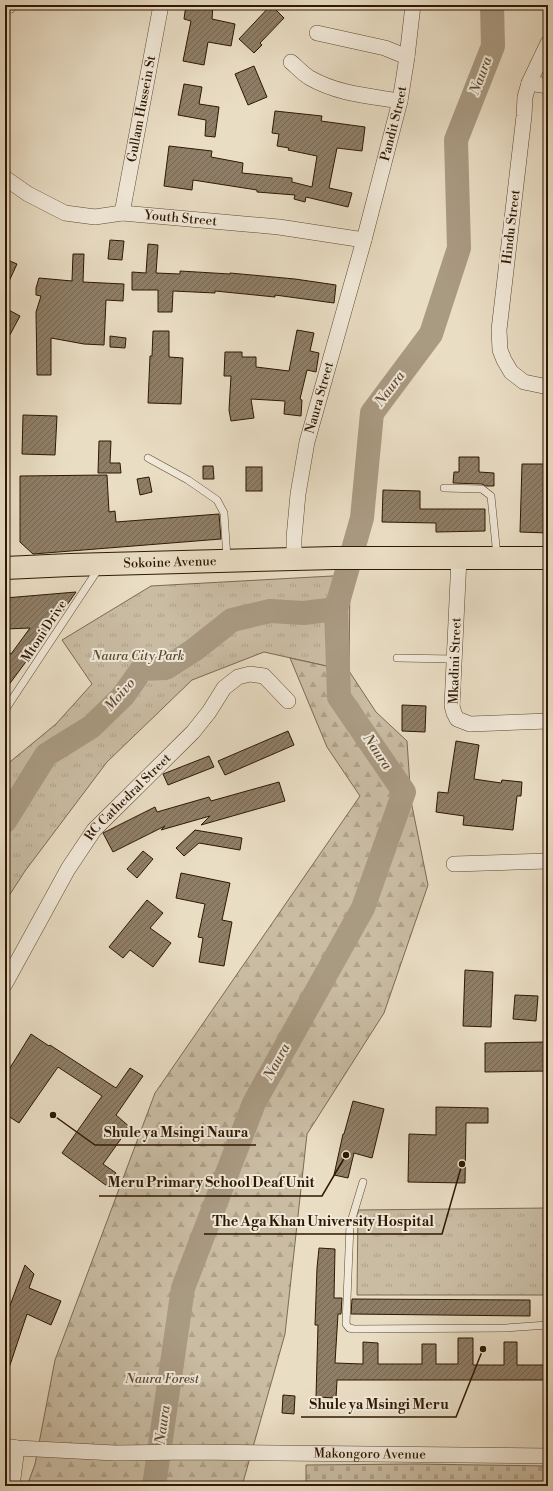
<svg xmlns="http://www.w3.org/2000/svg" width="553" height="1491" font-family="'Libre Bodoni',serif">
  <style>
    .grass { fill: url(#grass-tufts); stroke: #7c6a52 }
    .forest { fill: url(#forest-firs); stroke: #7c6a52 }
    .cemetery { fill: url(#cemetery-stones); stroke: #7c6a52 }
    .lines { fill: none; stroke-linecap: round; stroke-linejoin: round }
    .river { stroke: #a99a82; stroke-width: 24 }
    .building { fill: url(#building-hatch); stroke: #2e1802 }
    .service-casing { stroke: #5d4932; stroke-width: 8 }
    .minor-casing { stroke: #5d4932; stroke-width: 16 }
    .primary-casing { stroke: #2e1802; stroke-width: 24 }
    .service { stroke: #f1e9d9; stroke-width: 7 }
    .minor { stroke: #f1e9d9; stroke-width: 15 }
    .primary { stroke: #e9ddc4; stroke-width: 22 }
    .labels { text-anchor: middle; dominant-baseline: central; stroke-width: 4; stroke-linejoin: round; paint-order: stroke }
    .street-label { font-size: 13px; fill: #2e1802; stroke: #f1e9d9 }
    .park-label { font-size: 13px; font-style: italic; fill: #5c4932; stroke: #f1e9d9 }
    .water-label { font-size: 14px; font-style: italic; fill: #5f4c35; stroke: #f1e9d9 }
    .leader { fill: none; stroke: #2e1802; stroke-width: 1.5 }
    .callout-dot { fill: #2e1802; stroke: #f1e9d9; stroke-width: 1.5 }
    .callout-label { font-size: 14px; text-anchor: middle; font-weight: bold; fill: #2e1802; stroke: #f1e9d9; stroke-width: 4; stroke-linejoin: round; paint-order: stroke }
  </style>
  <defs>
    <pattern id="grass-tufts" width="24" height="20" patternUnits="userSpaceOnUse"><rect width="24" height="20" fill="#c9bca3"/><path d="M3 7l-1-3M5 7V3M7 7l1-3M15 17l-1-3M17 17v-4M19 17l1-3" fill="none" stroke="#ada18b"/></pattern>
    <pattern id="forest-firs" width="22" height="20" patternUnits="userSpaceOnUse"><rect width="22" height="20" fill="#c9bca3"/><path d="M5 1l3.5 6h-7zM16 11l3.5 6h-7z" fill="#ada18b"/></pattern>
    <pattern id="cemetery-stones" width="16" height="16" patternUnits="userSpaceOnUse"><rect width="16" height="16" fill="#c9bca3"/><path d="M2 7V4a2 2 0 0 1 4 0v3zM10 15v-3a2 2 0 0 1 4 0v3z" fill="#ada18b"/></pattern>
    <pattern id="building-hatch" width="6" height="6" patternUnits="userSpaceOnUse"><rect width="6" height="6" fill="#8f7e67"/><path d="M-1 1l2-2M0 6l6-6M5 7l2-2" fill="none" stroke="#756653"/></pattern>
  </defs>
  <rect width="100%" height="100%" fill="#e9ddc4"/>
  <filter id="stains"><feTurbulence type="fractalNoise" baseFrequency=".005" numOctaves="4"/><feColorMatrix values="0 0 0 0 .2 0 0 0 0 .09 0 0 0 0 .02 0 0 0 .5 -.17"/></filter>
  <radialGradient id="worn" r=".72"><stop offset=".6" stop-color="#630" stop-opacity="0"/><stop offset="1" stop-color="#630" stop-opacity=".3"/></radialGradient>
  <!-- grass -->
  <g class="grass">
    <polygon points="350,575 349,671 264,652 192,680 107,762 25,871 5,902 5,766 56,724 92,684 62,640 151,586"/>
    <polygon points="548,1208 548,1295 357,1295 358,1210"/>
  </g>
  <!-- forest -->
  <polygon class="forest" points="290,658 349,671 376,712 407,741 411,801 428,885 384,1013 307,1134 285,1334 242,1486 27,1486 35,1464 55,1360 155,1093 360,796 327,747"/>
  <!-- cemetery -->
  <polygon class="cemetery" points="415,1464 548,1466 548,1486 306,1486 306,1465"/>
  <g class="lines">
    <!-- river -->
    <g class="river">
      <polyline points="5,821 46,755 91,727 123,696 142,669 166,668 194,650 232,620 270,611 304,613 336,609"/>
      <polyline points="154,1486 183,1288 254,1103 363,908 404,792 339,697 336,609 362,518 372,413 431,334 459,248 456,140 493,46 492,5"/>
    </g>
  </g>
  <!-- building -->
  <g class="building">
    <polygon points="186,5 213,5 212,19 235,24 231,46 208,42 204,65 183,61 191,21 184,19"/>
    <polygon points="271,5 284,18 260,43 262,45 254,53 239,39"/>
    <polygon points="254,66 267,97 248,105 235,74"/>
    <polygon points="184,84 202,87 199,104 219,107 215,137 205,136 206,120 178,115"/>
    <polygon points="275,111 322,116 321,121 365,127 362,151 337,148 329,188 352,193 348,207 306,197 305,202 294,199 295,195 257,192 257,190 193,180 192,190 164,186 169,146 212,151 211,157 243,163 242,173 292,178 292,182 312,187 317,156 288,150 289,148 277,146 279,134 272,133"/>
    <polygon points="110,240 124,241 122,260 108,259"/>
    <polygon points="148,244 158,245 156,273 180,274 180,271 230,274 230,273 295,279 336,285 334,303 275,295 275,297 215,291 215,293 173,291 172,312 158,312 158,290 132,290 132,272 146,273"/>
    <polygon points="73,254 84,254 83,282 124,284 123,301 106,300 104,345 84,344 51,338 51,375 37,375 36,312 41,296 36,295 36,288 39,278 72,281"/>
    <polygon points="5,259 17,264 5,290"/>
    <polygon points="5,308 20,316 5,344"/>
    <polygon points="297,330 314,333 310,351 319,353 316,372 307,370 300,399 302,400 301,416 284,414 285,401 251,399 254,418 231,421 229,410 231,376 224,376 225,352 242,352 242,357 256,357 256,367 289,371"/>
    <polygon points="153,331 169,331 169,357 183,358 181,404 148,403 150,356 152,356"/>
    <polygon points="110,336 126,338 125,348 110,347"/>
    <polygon points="23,415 57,416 55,455 22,454"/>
    <polygon points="99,441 111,441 110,463 120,463 121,473 98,473"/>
    <polygon points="459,457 479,457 479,472 494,473 494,486 486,486 482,484 453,483 454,472 459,472"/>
    <polygon points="522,464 548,464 548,533 520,532"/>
    <polygon points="203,466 213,466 214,479 203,479"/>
    <rect x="246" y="467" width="16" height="24"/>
    <polygon points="107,475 109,512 115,511 116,522 219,514 221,539 33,554 20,542 20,476"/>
    <polygon points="149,477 152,492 140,495 137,479"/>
    <polygon points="383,490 420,491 420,509 485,509 485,531 436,532 436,523 382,522"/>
    <polygon points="76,592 51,628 5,690 5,649 11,654 30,628 5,629 5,598"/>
    <polygon points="402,705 426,706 425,732 402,731"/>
    <polygon points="288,731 294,745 225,775 218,761"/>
    <polygon points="456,741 479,745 474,779 501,783 502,780 522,782 521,796 517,796 513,830 463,825 464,816 436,812 438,792 448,793"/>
    <polygon points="209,756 214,767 168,785 163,774"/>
    <polygon points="279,782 285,801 201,825 210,816 161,830 165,826 113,852 103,833 155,807 157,812 209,797 211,801"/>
    <polygon points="195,830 242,838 240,850 199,843 184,856 176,848"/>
    <polygon points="143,851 153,859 137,878 127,869"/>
    <polygon points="181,873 230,883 222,920 232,922 224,966 199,962 203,938 198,937 205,904 176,898"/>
    <polygon points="147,900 163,913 150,928 171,943 153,967 130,950 123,958 109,947"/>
    <polygon points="465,970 493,972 491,1027 463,1026"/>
    <polygon points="515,995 538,996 536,1021 513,1019"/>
    <polygon points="31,1034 49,1046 50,1045 116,1088 130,1068 143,1076 116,1115 132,1129 124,1138 123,1136 103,1164 116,1173 107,1186 62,1153 102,1096 58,1067 19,1123 5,1114 5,1076"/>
    <polygon points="548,1042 548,1071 485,1072 485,1043"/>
    <polygon points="353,1101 384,1109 372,1158 354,1153 348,1178 334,1175 343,1134 344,1134"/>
    <polygon points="436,1107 488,1108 488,1123 466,1123 465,1183 408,1182 409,1134 436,1135"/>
    <polygon points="319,1248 335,1249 334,1298 342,1298 341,1314 338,1314 335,1363 363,1364 363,1342 378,1343 378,1364 422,1364 422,1344 436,1344 436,1364 458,1364 458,1338 473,1338 473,1365 504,1365 504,1342 517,1342 517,1365 548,1365 548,1380 337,1380 336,1398 316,1397 318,1325 315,1325 317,1268"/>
    <polygon points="25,1265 34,1274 29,1288 61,1301 51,1325 27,1314 7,1374 5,1374 5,1319"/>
    <polygon points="352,1299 530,1300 530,1316 351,1314"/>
    <polygon points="283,1395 295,1396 294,1414 282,1413"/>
  </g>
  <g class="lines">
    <!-- service casing -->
    <g class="service-casing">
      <g id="service">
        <polyline points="5,5 11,9"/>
        <polyline points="148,458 188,480 217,500 224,513 227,559"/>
        <polyline points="444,488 482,489 491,496 497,556"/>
        <polyline points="397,658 454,659"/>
        <polyline points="5,710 99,568"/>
        <polyline points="363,1182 350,1225 346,1324 349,1328 354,1329 506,1328 548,1325"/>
      </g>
    </g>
    <!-- minor casing -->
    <g class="minor-casing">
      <g id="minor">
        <polyline points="317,33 385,48 407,57"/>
        <polyline points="548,43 529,83 525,97 524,116 499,330 500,350 504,360 511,372 524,382 548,387"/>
        <path d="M291 62C297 67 303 74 310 78 338 94 369 96 400 101"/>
        <polyline points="529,83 548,86"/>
        <path id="s1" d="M5 178 28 194 65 213 95 217 122 213 279 227 364 240"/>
        <path id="s2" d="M122 213 161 5"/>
        <polyline points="459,558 452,706 454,713 457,719 470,724 548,721"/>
        <path id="s3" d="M294 559V538L298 494 307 442 364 240 400 101 407 57 413 5"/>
        <polyline points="454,864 548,861"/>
        <path id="s4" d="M5 984 68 869 94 830 193 732 209 712 224 688 238 677 250 674 264 676 288 701"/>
        <path id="s5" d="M5 1446 17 1448 115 1453 192 1452 548 1456"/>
        <polyline points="12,1486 17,1448"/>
      </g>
    </g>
    <!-- primary casing -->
    <g class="primary-casing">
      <g id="primary">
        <path id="s6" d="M5 568 70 565 334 558H548"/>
      </g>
    </g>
    <!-- service -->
    <use href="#service" class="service"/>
    <!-- minor -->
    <use href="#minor" class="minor"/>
    <!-- primary -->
    <use href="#primary" class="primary"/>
  </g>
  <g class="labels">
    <!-- street labels -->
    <g class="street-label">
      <text stroke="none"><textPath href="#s2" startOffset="106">Gullam Hussein St</textPath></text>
      <text stroke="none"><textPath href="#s3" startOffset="448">Pandit Street</textPath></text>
      <text stroke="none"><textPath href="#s1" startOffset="186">Youth Street</textPath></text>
      <text transform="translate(511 227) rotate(-83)">Hindu Street</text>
      <text stroke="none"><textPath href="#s3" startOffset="164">Naura Street</textPath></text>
      <text stroke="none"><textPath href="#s6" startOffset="165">Sokoine Avenue</textPath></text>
      <text transform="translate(44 631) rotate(-57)">Mtoni Drive</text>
      <text transform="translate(455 661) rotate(-88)">Mkadini Street</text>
      <text stroke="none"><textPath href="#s4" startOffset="225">RC Cathedral Street</textPath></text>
      <text stroke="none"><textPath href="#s5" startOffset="365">Makongoro Avenue</textPath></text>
    </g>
    <!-- park labels -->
    <g class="park-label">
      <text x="138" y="656">Naura City Park</text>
      <text x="162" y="1379">Naura Forest</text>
    </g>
    <!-- water labels -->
    <g class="water-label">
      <text transform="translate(481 76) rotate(-69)">Naura</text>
      <text transform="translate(390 389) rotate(-53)">Naura</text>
      <text transform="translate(120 695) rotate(-49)">Moivo</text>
      <text transform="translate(377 752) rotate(56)">Naura</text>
      <text transform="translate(277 1062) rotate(-61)">Naura</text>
      <text transform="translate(163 1425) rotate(-82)">Naura</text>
    </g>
  </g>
  <!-- callouts -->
  <path class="leader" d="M53 1115L95 1145H256M346 1155L322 1196H99M462 1164L442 1234H204M483 1349L456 1417H301"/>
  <g class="callout-dot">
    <circle cx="53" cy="1115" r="4"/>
    <circle cx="346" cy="1155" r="4"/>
    <circle cx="462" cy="1164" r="4"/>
    <circle cx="483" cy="1349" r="4"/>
  </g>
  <g class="callout-label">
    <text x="176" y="1137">Shule ya Msingi Naura</text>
    <text x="211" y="1187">Meru Primary School Deaf Unit</text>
    <text x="323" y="1226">The Aga Khan University Hospital</text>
    <text x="379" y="1409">Shule ya Msingi Meru</text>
  </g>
  <!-- margin -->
  <rect width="553" height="1491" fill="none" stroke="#e9ddc4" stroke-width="20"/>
  <rect x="6" y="6" width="541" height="1479" fill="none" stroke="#2e1802" stroke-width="2"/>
  <rect x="10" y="10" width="533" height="1471" fill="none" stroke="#2e1802"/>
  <rect width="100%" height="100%" filter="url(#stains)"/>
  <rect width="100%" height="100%" fill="url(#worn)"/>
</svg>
